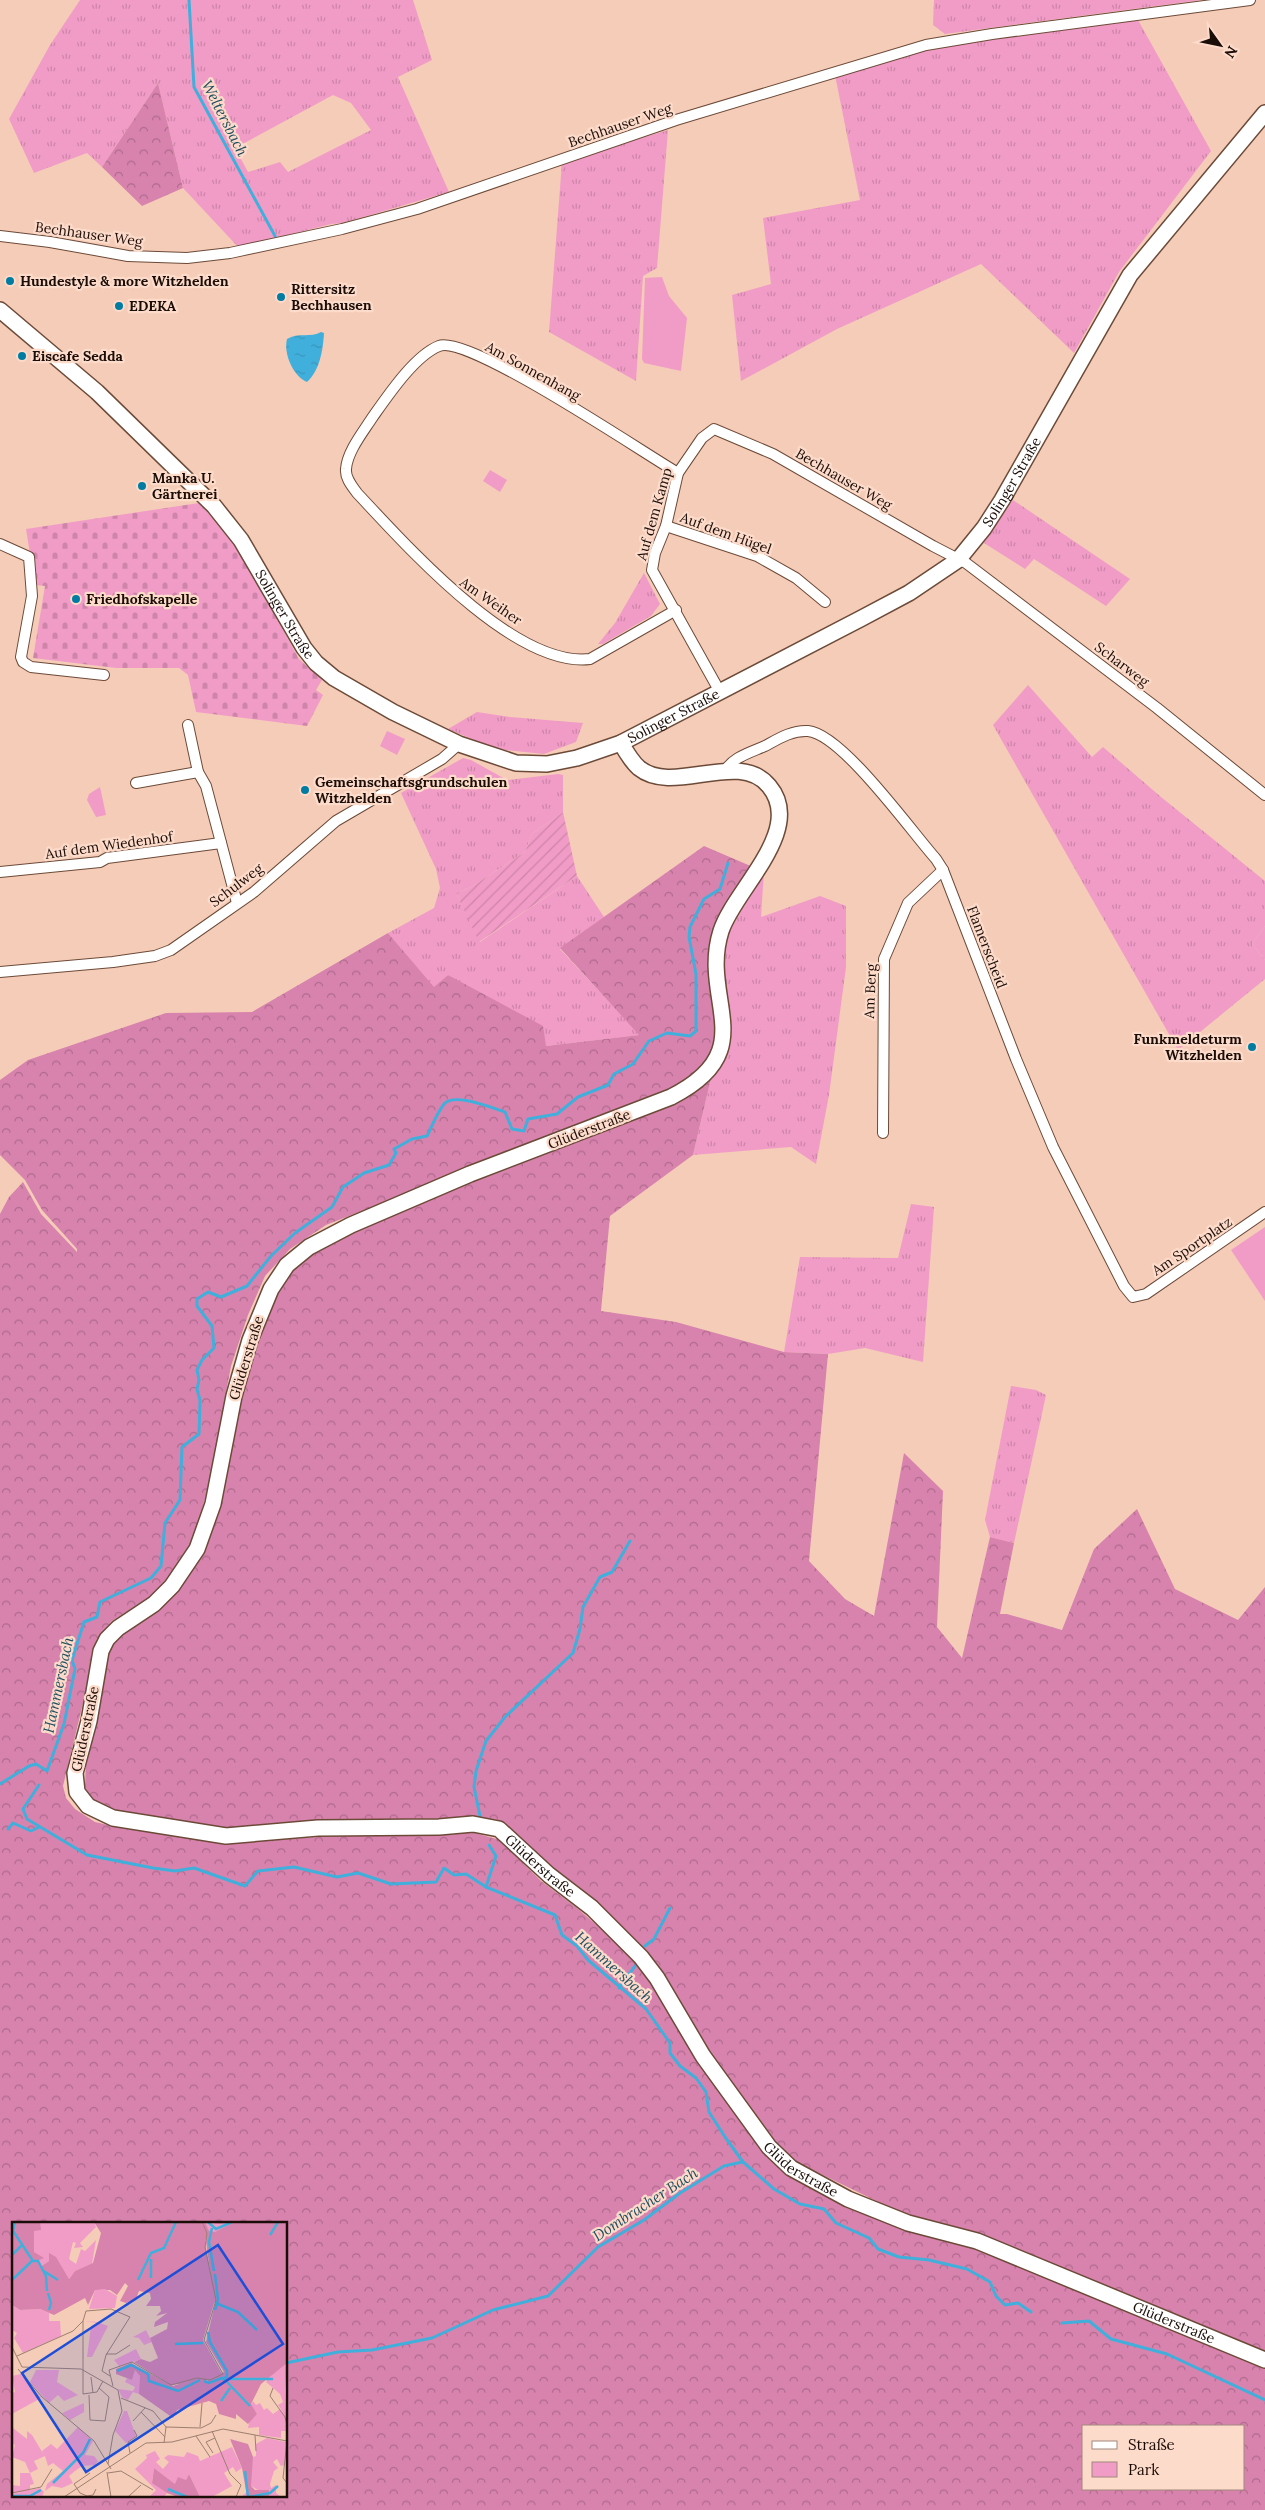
<svg xmlns="http://www.w3.org/2000/svg" width="1265" height="2510" font-family="Lora,serif">
  <style>
    .grass { fill: url(#grass-tufts); fill-rule: evenodd }
    .forest { fill: url(#forest-crowns); fill-rule: evenodd }
    .cemetery { fill: url(#cemetery-stones) }
    .park { fill: #f19cc7 }
    .garden { fill: url(#garden-furrows) }
    .water { fill: url(#water-ripples) }
    .lines { fill: none; stroke-linecap: round; stroke-linejoin: round }
    .stream { stroke: #40afdb; stroke-width: 3 }
    .street-casing { stroke: #6c4a38; stroke-width: 12 }
    .secondary-casing { stroke: #6c4a38; stroke-width: 18 }
    .street { stroke: #fff; stroke-width: 10 }
    .secondary { stroke: #fff; stroke-width: 15 }
    .poi-dot { fill: #007ca2; stroke: #fddbca; stroke-width: 2 }
    .labels { text-anchor: middle; dominant-baseline: central; stroke-width: 4.5; stroke-linejoin: round; paint-order: stroke }
    .street-label { font-size: 14px; fill: #1a0c06; stroke: #fddbca }
    .poi-label { font-size: 14px; font-weight: bold; fill: #1a0c06; stroke: #fddbca; text-anchor: start }
    .water-label { font-size: 15px; font-style: italic; fill: #214f62; stroke: #fddbca }
    .inset-river { fill: none; stroke: #40afdb; stroke-width: 2.5 }
    .inset-road { fill: none; stroke: #9d7f70; stroke-width: 1 }
    .view { fill: #1d4ed8; fill-opacity: 0.15; stroke: #1d4ed8; stroke-width: 2.5 }
    .inset-edge { fill: none; stroke: #1a0c06; stroke-width: 2.5 }
  </style>
  <defs>
    <pattern id="grass-tufts" width="24" height="20" patternUnits="userSpaceOnUse" patternTransform="scale(1.25)"><rect width="24" height="20" fill="#f19cc7"/><path d="M3 7l-1-3M5 7V3M7 7l1-3M15 17l-1-3M17 17v-4M19 17l1-3" fill="none" stroke="#ce85a9"/></pattern>
    <pattern id="forest-crowns" width="20" height="18" patternUnits="userSpaceOnUse" patternTransform="scale(1.25)"><rect width="20" height="18" fill="#d883ae"/><path d="M2 6a3 3 0 1 1 6 0M12 15a3 3 0 1 1 6 0" fill="none" stroke="#ae6a8c"/></pattern>
    <pattern id="cemetery-stones" width="16" height="16" patternUnits="userSpaceOnUse" patternTransform="scale(1.25)"><rect width="16" height="16" fill="#f19cc7"/><path d="M2 7V4a2 2 0 0 1 4 0v3zM10 15v-3a2 2 0 0 1 4 0v3z" fill="#ce85a9"/></pattern>
    <pattern id="garden-furrows" width="10" height="10" patternUnits="userSpaceOnUse" patternTransform="scale(1.25)"><rect width="10" height="10" fill="#f19cc7"/><path d="M-1 1l2-2M0 10L10 0M9 11l2-2" fill="none" stroke="#ce85a9"/></pattern>
    <pattern id="water-ripples" width="26" height="14" patternUnits="userSpaceOnUse" patternTransform="scale(1.25)"><rect width="26" height="14" fill="#40afdb"/><path d="M2 4q2-2 4 0t4 0M15 11q2-2 4 0t4 0" fill="none" stroke="#3895ba"/></pattern>
  </defs>
  <rect width="100%" height="100%" fill="#f5ccb7"/>
  <!-- grass -->
  <g class="grass">
    <path d="M80 0H413L432 60 398 77 449 192 343 223 331 224 239 248 183 188 158 83 102 167 87 153 34 173 9 119 50 45ZM333 95 351 103 371 130 288 172 280 162 248 172 235 148Z"/>
    <polygon points="934,0 1202,0 945,34 933,25"/>
    <polygon points="1138,20 1211,151 1119,272 1074,353 981,264 837,329 741,381 732,295 771,284 763,218 860,200 835,75 935,47"/>
    <polygon points="668,130 657,268 643,276 636,381 549,332 562,162"/>
    <polygon points="1013,500 1130,579 1106,606 1034,559 1025,569 984,543"/>
    <polygon points="644,573 660,604 651,616 603,644 598,644 615,623"/>
    <polygon points="1028,685 1092,757 1103,747 1161,797 1265,881 1265,926 1252,944 1265,960 1265,979 1178,1050 993,725"/>
    <polygon points="477,712 510,717 583,723 576,742 544,754 496,749 448,729"/>
    <polygon points="463,758 471,760 507,780 558,774 563,775 563,812 532,834 525,852 471,887 456,893 480,942 577,876 604,917 560,949 640,1035 546,1046 448,975 434,988 388,933 434,908 440,888 436,869 401,793"/>
    <polygon points="764,871 761,917 820,896 846,906 846,967 829,1095 816,1164 791,1147 693,1155 712,1074 725,991 724,941"/>
    <polygon points="911,1204 934,1207 923,1362 865,1348 828,1354 784,1352 800,1257 898,1258"/>
    <polygon points="1011,1386 1036,1390 1046,1395 1014,1543 990,1537 985,1520"/>
  </g>
  <!-- forest -->
  <g class="forest">
    <polygon points="158,83 183,188 142,206 102,167"/>
    <path d="M704 846 753 867 722 915 714 1050 694 1075 671 1090 326 1225 290 1249 265 1276 248 1315 231 1366 209 1483 198 1525 185 1555 162 1586 147 1599 112 1621 97 1639 92 1651 86 1691 63 1786 66 1798 75 1809 95 1822 126 1829 207 1840 243 1842 367 1834 449 1835 471 1832 500 1840 541 1881 577 1908 624 1949 647 1976 692 2052 773 2162 792 2177 884 2220 922 2235 965 2245 1265 2367V2510H0V1214L9 1197 23 1182 41 1214 77 1252V1249L42 1210 25 1180 0 1155V1080L28 1060 166 1013 252 1012 388 933 434 987 448 975 543 1026 546 1046 639 1035 560 948ZM14 2224H286V2496H14ZM1084 2426H1244V2489H1084Z"/>
    <polygon points="712,1074 693,1155 610,1216 601,1311 676,1322 784,1352 828,1354 809,1561 845,1599 874,1616 904,1453 943,1491 937,1627 962,1658 990,1537 1014,1543 1000,1614 1007,1614 1062,1630 1094,1549 1137,1509 1175,1589 1238,1620 1265,1587 1265,2352 976,2232 899,2212 792,2160 778,2148 706,2048 656,1964 637,1943 552,1870 505,1824 495,1819 473,1818 338,1820 247,1830 217,1829 116,1813 89,1799 85,1787 86,1758 108,1650 124,1630 154,1614 172,1596 191,1572 206,1548 219,1507 235,1417 258,1334 287,1275 306,1256 340,1236"/>
  </g>
  <!-- cemetery -->
  <polygon class="cemetery" points="199,503 222,528 246,563 299,659 322,680 316,690 323,695 307,726 196,712 188,675 179,668 116,668 33,658 45,586 35,585 26,529"/>
  <!-- park -->
  <g class="park">
    <polygon points="662,277 669,296 687,318 681,371 644,363 642,359 645,278"/>
    <polygon points="490,470 507,480 500,492 483,481"/>
    <polygon points="387,731 405,739 397,755 380,746"/>
    <polygon points="100,787 106,815 96,817 87,800 89,794"/>
    <polygon points="1265,926 1265,960 1252,944"/>
    <polygon points="1265,1227 1265,1301 1231,1250"/>
  </g>
  <!-- garden -->
  <polygon class="garden" points="563,812 577,876 479,942 456,893 471,887 525,852 532,834"/>
  <!-- water -->
  <path class="water" d="M321 332 324 333C323 350 320 370 307 382 294 377 283 354 287 339 298 332 311 338 321 332Z"/>
  <g class="lines">
    <!-- stream -->
    <g class="stream">
      <polyline points="189,0 194,87 275,236"/>
      <path d="M0 1784 29 1766 36 1764 47 1771 64 1724 75 1669 72 1660 84 1622 97 1617 100 1602 151 1578 161 1566 165 1523 180 1500 182 1447 199 1434 200 1400 197 1389 199 1380 197 1370 202 1360 214 1348 212 1326 197 1306V1299L208 1292 221 1297 247 1286 271 1256 295 1233 332 1207 343 1187 364 1173 389 1165 396 1153 394 1149 412 1139 427 1136C432 1126 437 1113 444 1104 454 1092 492 1108 505 1112L512 1129 524 1131 528 1119 557 1114 578 1097 608 1085 614 1074 633 1064 649 1041 667 1033 690 1036 696 1031V974L689 937 690 927 704 899 720 889 728 863"/>
      <polyline points="39,1785 23,1809 27,1819 87,1855 153,1868 175,1871 194,1868 245,1886 258,1871 294,1867 337,1877 358,1873 391,1884 436,1882 444,1868 454,1875 466,1874 486,1887 555,1915 562,1935 577,1946 588,1960 646,2009 670,2043 670,2053 680,2066 696,2078 706,2092 709,2112 725,2137 743,2162 774,2189 800,2204 824,2209 836,2223 869,2238 878,2249 899,2257 929,2260 967,2269 990,2282 996,2296 1005,2305 1018,2303 1031,2312"/>
      <polyline points="480,1816 474,1787 476,1771 486,1741 505,1717 573,1653 580,1629 583,1607 600,1577 612,1572 630,1541"/>
      <polyline points="8,1829 13,1823 31,1831 39,1827"/>
      <polyline points="486,1887 496,1856 489,1845"/>
      <polyline points="645,1946 654,1939 670,1908"/>
      <polyline points="619,1988 635,1966"/>
      <polyline points="1062,2323 1089,2321 1111,2339 1167,2354 1265,2400"/>
      <polyline points="286,2363 338,2352 372,2350 432,2338 493,2310 548,2296 598,2247 644,2220 680,2193 724,2166 742,2162"/>
    </g>
    <!-- street casing -->
    <g class="street-casing">
      <g id="street">
        <polyline points="0,236 50,242 128,256 187,258 230,253 342,229 417,209 676,120 926,45 992,34 1250,0"/>
        <polyline points="666,526 757,556 796,578 825,602"/>
        <polyline points="0,544 29,557 32,596 21,657 23,662 31,667 104,675"/>
        <path d="M676 610 590 659C514 668 405 544 357 493 352 486 345 478 346 469 347 452 363 432 372 418 387 397 414 356 439 346 468 334 642 452 678 473"/>
        <polyline points="720,692 652,570 655,553 666,526 678,473 702,438 714,429 773,454 933,546 966,563 1157,708 1265,795"/>
        <polyline points="188,725 198,772 206,786 237,903"/>
        <path d="M724 772C733 757 749 753 765 746 778 739 792 730 808 731 842 734 911 831 936 859L943 870 1016 1059 1053 1147 1124 1286 1133 1297 1146 1294 1265 1212"/>
        <polyline points="136,783 198,772"/>
        <polyline points="0,872 100,862 107,858 221,843"/>
        <polyline points="0,972 113,962 155,956 171,950 254,892 336,821 442,759 459,744"/>
        <polyline points="883,1133 884,959 908,903 943,870"/>
      </g>
    </g>
    <!-- secondary casing -->
    <g class="secondary-casing">
      <g id="secondary">
        <path id="s1" d="M0 310 97 392 214 506 241 540 304 648 316 663 334 678 393 712 459 744 516 763 547 764 577 758 621 743 862 618 909 593 958 560 984 528 1002 500 1130 275 1265 113"/>
        <path id="s2" d="M621 743C626 752 631 761 639 768 673 796 739 749 769 786 806 830 734 890 721 931 699 1000 764 1050 671 1097L470 1174 351 1225 309 1247 287 1265 271 1289 250 1340 234 1396 213 1504 197 1549 172 1586 154 1604 118 1628 107 1639 101 1651 89 1721 75 1773 77 1792 88 1806 113 1818 226 1836 318 1828 439 1827 473 1824 499 1829 549 1875 592 1908 641 1957 657 1978 703 2056 769 2147 791 2168 848 2199 908 2223 977 2241 1265 2360"/>
      </g>
    </g>
    <!-- street -->
    <use href="#street" class="street"/>
    <!-- secondary -->
    <use href="#secondary" class="secondary"/>
  </g>
  <!-- markers -->
  <g class="poi-dot">
    <circle cx="10" cy="281" r="5"/>
    <circle cx="281" cy="297" r="5"/>
    <circle cx="119" cy="306" r="5"/>
    <circle cx="22" cy="356" r="5"/>
    <circle cx="142" cy="486" r="5"/>
    <circle cx="76" cy="599" r="5"/>
    <circle cx="305" cy="790" r="5"/>
    <circle cx="1252" cy="1047" r="5"/>
  </g>
  <g class="labels">
    <!-- street labels -->
    <g class="street-label">
      <text transform="translate(620 125) rotate(-19)">Bechhauser Weg</text>
      <text transform="translate(89 234) rotate(8)">Bechhauser Weg</text>
      <text transform="translate(533 371) rotate(29)">Am Sonnenhang</text>
      <text transform="translate(844 479) rotate(30)">Bechhauser Weg</text>
      <text stroke="none"><textPath href="#s1" startOffset="1290">Solinger Straße</textPath></text>
      <text transform="translate(654 514) rotate(-74)">Auf dem Kamp</text>
      <text transform="translate(726 533) rotate(20)">Auf dem Hügel</text>
      <text transform="translate(491 601) rotate(35)">Am Weiher</text>
      <text stroke="none"><textPath href="#s1" startOffset="420">Solinger Straße</textPath></text>
      <text transform="translate(1122 664) rotate(37)">Scharweg</text>
      <text stroke="none"><textPath href="#s1" startOffset="870">Solinger Straße</textPath></text>
      <text transform="translate(109 845) rotate(-8)">Auf dem Wiedenhof</text>
      <text transform="translate(236 885) rotate(-37)">Schulweg</text>
      <text transform="translate(987 947) rotate(69)">Flamerscheid</text>
      <text transform="translate(870 991) rotate(-88)">Am Berg</text>
      <text transform="translate(589 1129) rotate(-21)">Glüderstraße</text>
      <text transform="translate(1192 1246) rotate(-34)">Am Sportplatz</text>
      <text transform="translate(246 1358) rotate(-73)">Glüderstraße</text>
      <text transform="translate(85 1729) rotate(-78)">Glüderstraße</text>
      <text stroke="none"><textPath href="#s2" startOffset="2016">Glüderstraße</textPath></text>
      <text stroke="none"><textPath href="#s2" startOffset="2421">Glüderstraße</textPath></text>
      <text stroke="none"><textPath href="#s2" startOffset="2826">Glüderstraße</textPath></text>
    </g>
    <!-- poi labels -->
    <g class="poi-label">
      <text x="20" y="281">Hundestyle &amp; more Witzhelden</text>
      <text x="291" y="289">Rittersitz<tspan x="291" dy="16">Bechhausen</tspan></text>
      <text x="129" y="306">EDEKA</text>
      <text x="32" y="356">Eiscafe Sedda</text>
      <text x="152" y="478">Manka U.<tspan x="152" dy="16">Gärtnerei</tspan></text>
      <text x="86" y="599">Friedhofskapelle</text>
      <text x="315" y="782">Gemeinschaftsgrundschulen<tspan x="315" dy="16">Witzhelden</tspan></text>
      <text x="1242" y="1039" text-anchor="end">Funkmeldeturm<tspan x="1242" dy="16">Witzhelden</tspan></text>
    </g>
    <!-- water labels -->
    <g class="water-label">
      <text transform="translate(225 118) rotate(63)">Weltersbach</text>
      <text transform="translate(58 1685) rotate(-78)">Hammersbach</text>
      <text transform="translate(614 1967) rotate(42)">Hammersbach</text>
      <text transform="translate(645 2204) rotate(-33)">Dombracher Bach</text>
    </g>
  </g>
  <!-- overview -->
  <g transform="translate(12 2222)">
    <rect width="275" height="275" fill="#f5ccb7"/>
    <path d="M28 0H82L84 5 68 21 71 25 62 26 64 21 61 20 57 37 64 42 69 27 73 29 84 18 80 42 63 49 57 57 37 32V39L28 45 22 30V9L28 5ZM0 83 8 88 28 87 37 91V99H48L49 114 11 131 2 116 5 111 0 108ZM72 99 85 100 96 104 80 135H75L79 104 85 101ZM134 108 140 120 132 123 127 116 121 115ZM124 127 129 137 103 146 107 144 102 138ZM275 141 273 169 274 194 266 183 271 180 268 172 254 160 260 150ZM123 147 128 154 129 166 127 172 121 170 116 178 110 175 106 167 121 169 123 165 113 160 115 156 120 158ZM24 148H47L45 160 66 173 52 179 46 173 37 181 18 160ZM9 152 29 176 0 192V171L3 170 0 154ZM241 179 244 183 248 181 252 188 255 186 261 192 268 187 275 194V209H269V216L247 213V205L236 206 238 197 245 192 239 183ZM72 181V190L58 198 50 191ZM66 205 81 219 73 233 82 234 86 239 83 243 70 244 63 249 57 254 61 261 50 266 40 264 33 269 35 262 51 249 41 241 36 244 33 234 22 239 26 247 18 251 22 262 18 263V269L0 271V263L8 264V251H18L13 240 0 235 3 223 0 221 1 206 15 217V209L20 213 32 233 30 229 39 222 45 227ZM255 216 274 220 273 243 269 244 265 237 261 240 266 246 262 249 258 262 259 266 264 263V271L269 275H229L235 270V274H257L239 264 237 251 241 235 244 234V222ZM220 225 230 246 224 250 221 245 212 251 220 264 200 275H188L177 252 174 258 164 263 142 246 140 260 155 271 152 275H137L144 268 123 247 135 236 134 233 143 229 148 237 144 240 151 247 157 240 152 236 156 233 172 235 175 230 186 234 188 239ZM28 266 32 270 30 275H0V272Z" fill="#f19cc7"/>
    <path d="M0 0H28L29 8 22 9V30L32 36 27 38 28 45 37 39V31L44 35 57 57 63 49 81 41 89 11 82 0H190L194 11 193 20 203 78 191 118 210 152 198 158 159 163 122 140 129 137 138 140 146 136 138 116 155 107 156 100 142 105 143 100 155 91 144 94 149 89 148 84H134L139 77 138 71 127 69 124 77 114 81 108 79 116 64 113 61 105 73 98 68H83L76 83 73 76 42 93 28 87 8 88 0 83ZM191 0 275 1V141L249 162 239 182 245 192 236 202 224 192V197L207 192 204 182 197 179 165 188 161 196 127 172 128 154 123 148 120 158 104 152V147L119 141 161 164 184 157 195 159 212 150 194 120 203 82ZM218 217 236 222 241 235 239 264 243 268H257V274H235L230 246ZM142 246 163 262 166 255 174 258 177 252 188 275H166L155 271 140 261Z" fill="#d883ae"/>
    <path d="M112 189H115L124 214 114 221 103 209Z" fill="#f19cc7"/>
    <path d="M193 0 208 2 222 0 203 10 197 9ZM93 67 105 74 103 86 77 87 83 68Z" fill="#f19cc7"/>
    <path class="inset-river" d="M3 0 1 9 21 39H26L34 54 35 69M196 0 204 7 220 0M200 6 197 20 202 49M258 13 266 0M0 33 11 22M139 37V56M30 48 46 58M203 52 206 78 203 88M0 58 21 38M126 58 139 31 152 26 164 0M36 71 39 81 37 88M206 82 226 90 245 108M196 110 198 120 215 149V155L212 156M163 122 191 121M105 149 119 143 136 152 137 159 166 169 188 158M218 157H261M192 159 197 161 210 156 214 159M215 160 238 184M209 179 218 166M233 249 236 275M41 261 71 231 78 217M156 267 175 275M0 274H18L29 268M237 275 258 271 266 264"/>
    <path class="inset-road" d="M71 99V172L85 170 91 159M0 125 10 145 69 147 106 168 110 189 101 213 96 242 99 247M94 132H104L118 123M5 134 61 109 71 99 74 89 99 87 118 95 94 133 90 149 98 154M6 147 30 175 82 219 96 242M79 155 81 171M101 164 97 148 120 140 159 163 185 156 198 158 211 152 192 118 204 78 193 25 195 11 190 0M261 166 258 174 273 195 275 203M77 173 78 198 93 199 97 175 87 166M109 176 141 189 154 205 152 221M129 190 153 215M121 199 133 186M154 205 189 206 199 201 204 193M188 205 190 181M200 209 218 252 229 263 224 275M243 213 244 229M184 214 198 235M275 219 271 256 275 261M118 231 116 220 125 214 122 208M201 231 194 220 203 216M95 250 99 275M78 251 62 262 68 271 75 274 81 273 84 267M96 251 109 249 141 268M29 265 40 247M0 271 29 265M52 275 134 221 160 220 211 207 275 219M116 275 129 263"/>
    <path class="view" d="M206 23 271 122 74 250 10 151Z"/>
    <rect width="275" height="275" class="inset-edge"/>
  </g>
  <!-- legend -->
  <rect x="1082" y="2425" width="162" height="65" fill="#fddbca" stroke="#a2887c"/>
  <rect x="1092" y="2441" width="25" height="8" fill="#ffffff" stroke="#a2887c"/>
  <text x="1128" y="2450" font-size="15" fill="#1a0c06">Straße</text>
  <rect x="1092" y="2462" width="25" height="15" fill="#f19cc7" stroke="#a2887c"/>
  <text x="1128" y="2475" font-size="15" fill="#1a0c06">Park</text>
  <!-- north arrow -->
  <g transform="translate(1220 45) rotate(123)" stroke="#fddbca" stroke-width="4" paint-order="stroke">
  <path d="M0-4L9 19L0 12L-9 19Z" fill="#1a0c06"/>
  <text y="-8" font-size="14" font-weight="bold" text-anchor="middle" fill="#1a0c06">N</text>
  </g>
</svg>
